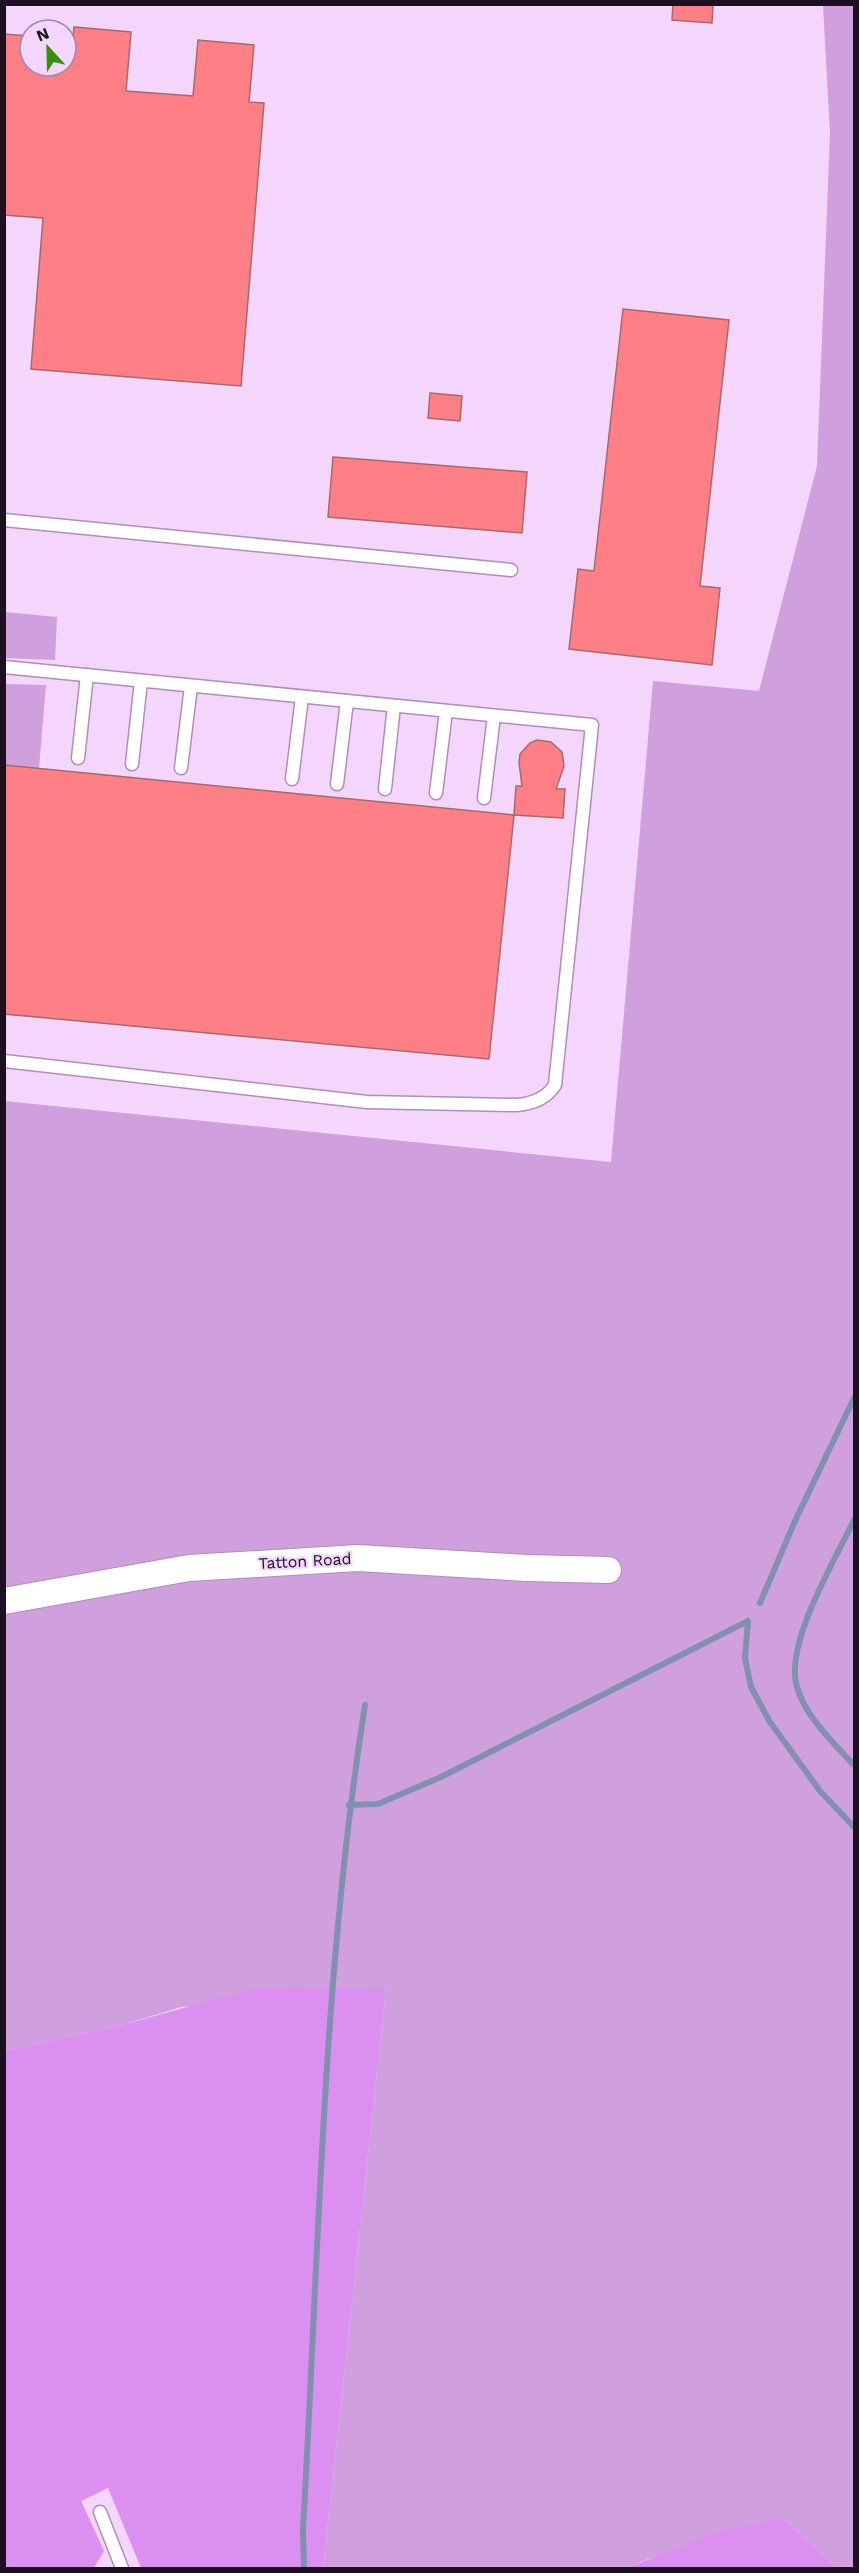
<svg xmlns="http://www.w3.org/2000/svg" width="859" height="2573" font-family="'Work Sans',sans-serif">
  <style>
    .green { fill: #cf9fde }
    .forest { fill: #db90f1 }
    .lines { fill: none; stroke-linecap: round; stroke-linejoin: round }
    .stream { stroke: #8290b0; stroke-width: 6 }
    .building { fill: #ff7f86; stroke: #a56a6b; stroke-width: 1.5 }
    .service-casing { stroke: #b08dbb; stroke-width: 15 }
    .minor-casing { stroke: #b08dbb; stroke-width: 28 }
    .service { stroke: #fff; stroke-width: 12 }
    .minor { stroke: #fff; stroke-width: 26 }
    .labels { text-anchor: middle; dominant-baseline: central; stroke-width: 4.5; stroke-linejoin: round; paint-order: stroke }
    .street-label { font-size: 16px; fill: #1d1021; stroke: #f4d6fd }
  </style>
  <rect width="100%" height="100%" fill="#f4d6fd"/>
  <!-- green -->
  <g class="green">
    <polygon points="823,5 854,5 854,2568 837,2568 783,2518 648,2559 627,2568 323,2568 386,1989 181,2007 122,2025 5,2051 4,1101 611,1162 653,681 759,691 817,466 830,133"/>
    <polygon points="5,612 57,617 55,660 5,658"/>
    <polygon points="5,684 46,685 39,768 5,765"/>
  </g>
  <!-- forest -->
  <g class="forest">
    <polygon points="260,1987 386,1989 323,2568 141,2568 108,2488 81,2501 104,2551 94,2568 5,2568 5,2051 122,2025"/>
    <polygon points="783,2518 837,2568 627,2568 717,2532"/>
  </g>
  <g class="lines">
    <!-- stream -->
    <g class="stream">
      <path d="M854 1520C835 1560 787 1639 796 1683 802 1713 834 1744 854 1765"/>
      <polyline points="760,1603 795,1521 854,1398"/>
      <polyline points="349,1805 378,1804 441,1777 748,1621 745,1658 751,1687 770,1722 820,1791 854,1827"/>
      <path d="M304 2568 303 2529C319 2254 322 1977 365 1705"/>
    </g>
  </g>
  <!-- building -->
  <g class="building">
    <polygon points="673,4 713,4 712,23 672,20"/>
    <polygon points="74,27 131,32 126,91 193,96 198,40 254,45 249,102 264,103 241,386 31,369 43,218 4,215 4,34 30,36 30,66 66,66 66,39 73,39"/>
    <polygon points="623,309 729,320 700,586 720,588 712,665 569,649 578,569 594,571"/>
    <polygon points="430,393 462,396 460,421 428,418"/>
    <polygon points="333,457 527,472 522,533 328,517"/>
    <polygon points="537,740 551,742 562,752 564,766 556,789 565,789 563,818 514,815 516,786 522,786 519,762 520,754 530,743"/>
    <polygon points="4,765 514,815 489,1059 4,1014"/>
  </g>
  <g class="lines">
    <!-- service casing -->
    <g class="service-casing">
      <g id="service">
        <polyline points="4,520 511,570"/>
        <path d="M4 667 592 725 555 1085C546 1099 532 1104 516 1105L367 1102 4 1061"/>
        <polyline points="78,758 87,675"/>
        <polyline points="132,764 141,681"/>
        <polyline points="181,768 191,686"/>
        <polyline points="292,779 302,697"/>
        <polyline points="337,784 347,701"/>
        <polyline points="385,789 394,706"/>
        <polyline points="436,793 446,711"/>
        <polyline points="484,798 494,716"/>
        <polyline points="100,2512 122,2568"/>
      </g>
    </g>
    <!-- minor casing -->
    <g class="minor-casing">
      <polyline id="minor" points="4,1601 189,1568 358,1558 527,1568 608,1570"/>
    </g>
    <!-- service -->
    <use href="#service" class="service"/>
    <!-- minor -->
    <use href="#minor" class="minor"/>
  </g>
  <g class="labels">
    <!-- street labels -->
    <g class="street-label">
      <text transform="translate(305 1561) rotate(-3)">Tatton Road</text>
    </g>
  </g>
  <!-- border -->
  <rect width="859" height="2573" fill="none" stroke="#1d1021" stroke-width="12"/>
  <!-- north arrow -->
  <g transform="translate(48 48) rotate(338)"><circle r="28" fill="#f4d6fd" stroke="#9e87a5" stroke-width="1.5"/>
  <path d="M0-4.5L10 22L0 15L-10 22Z" fill="#369000"/>
  <text y="-9" font-size="16" font-weight="bold" text-anchor="middle" fill="#1d1021">N</text>
  </g>
</svg>
